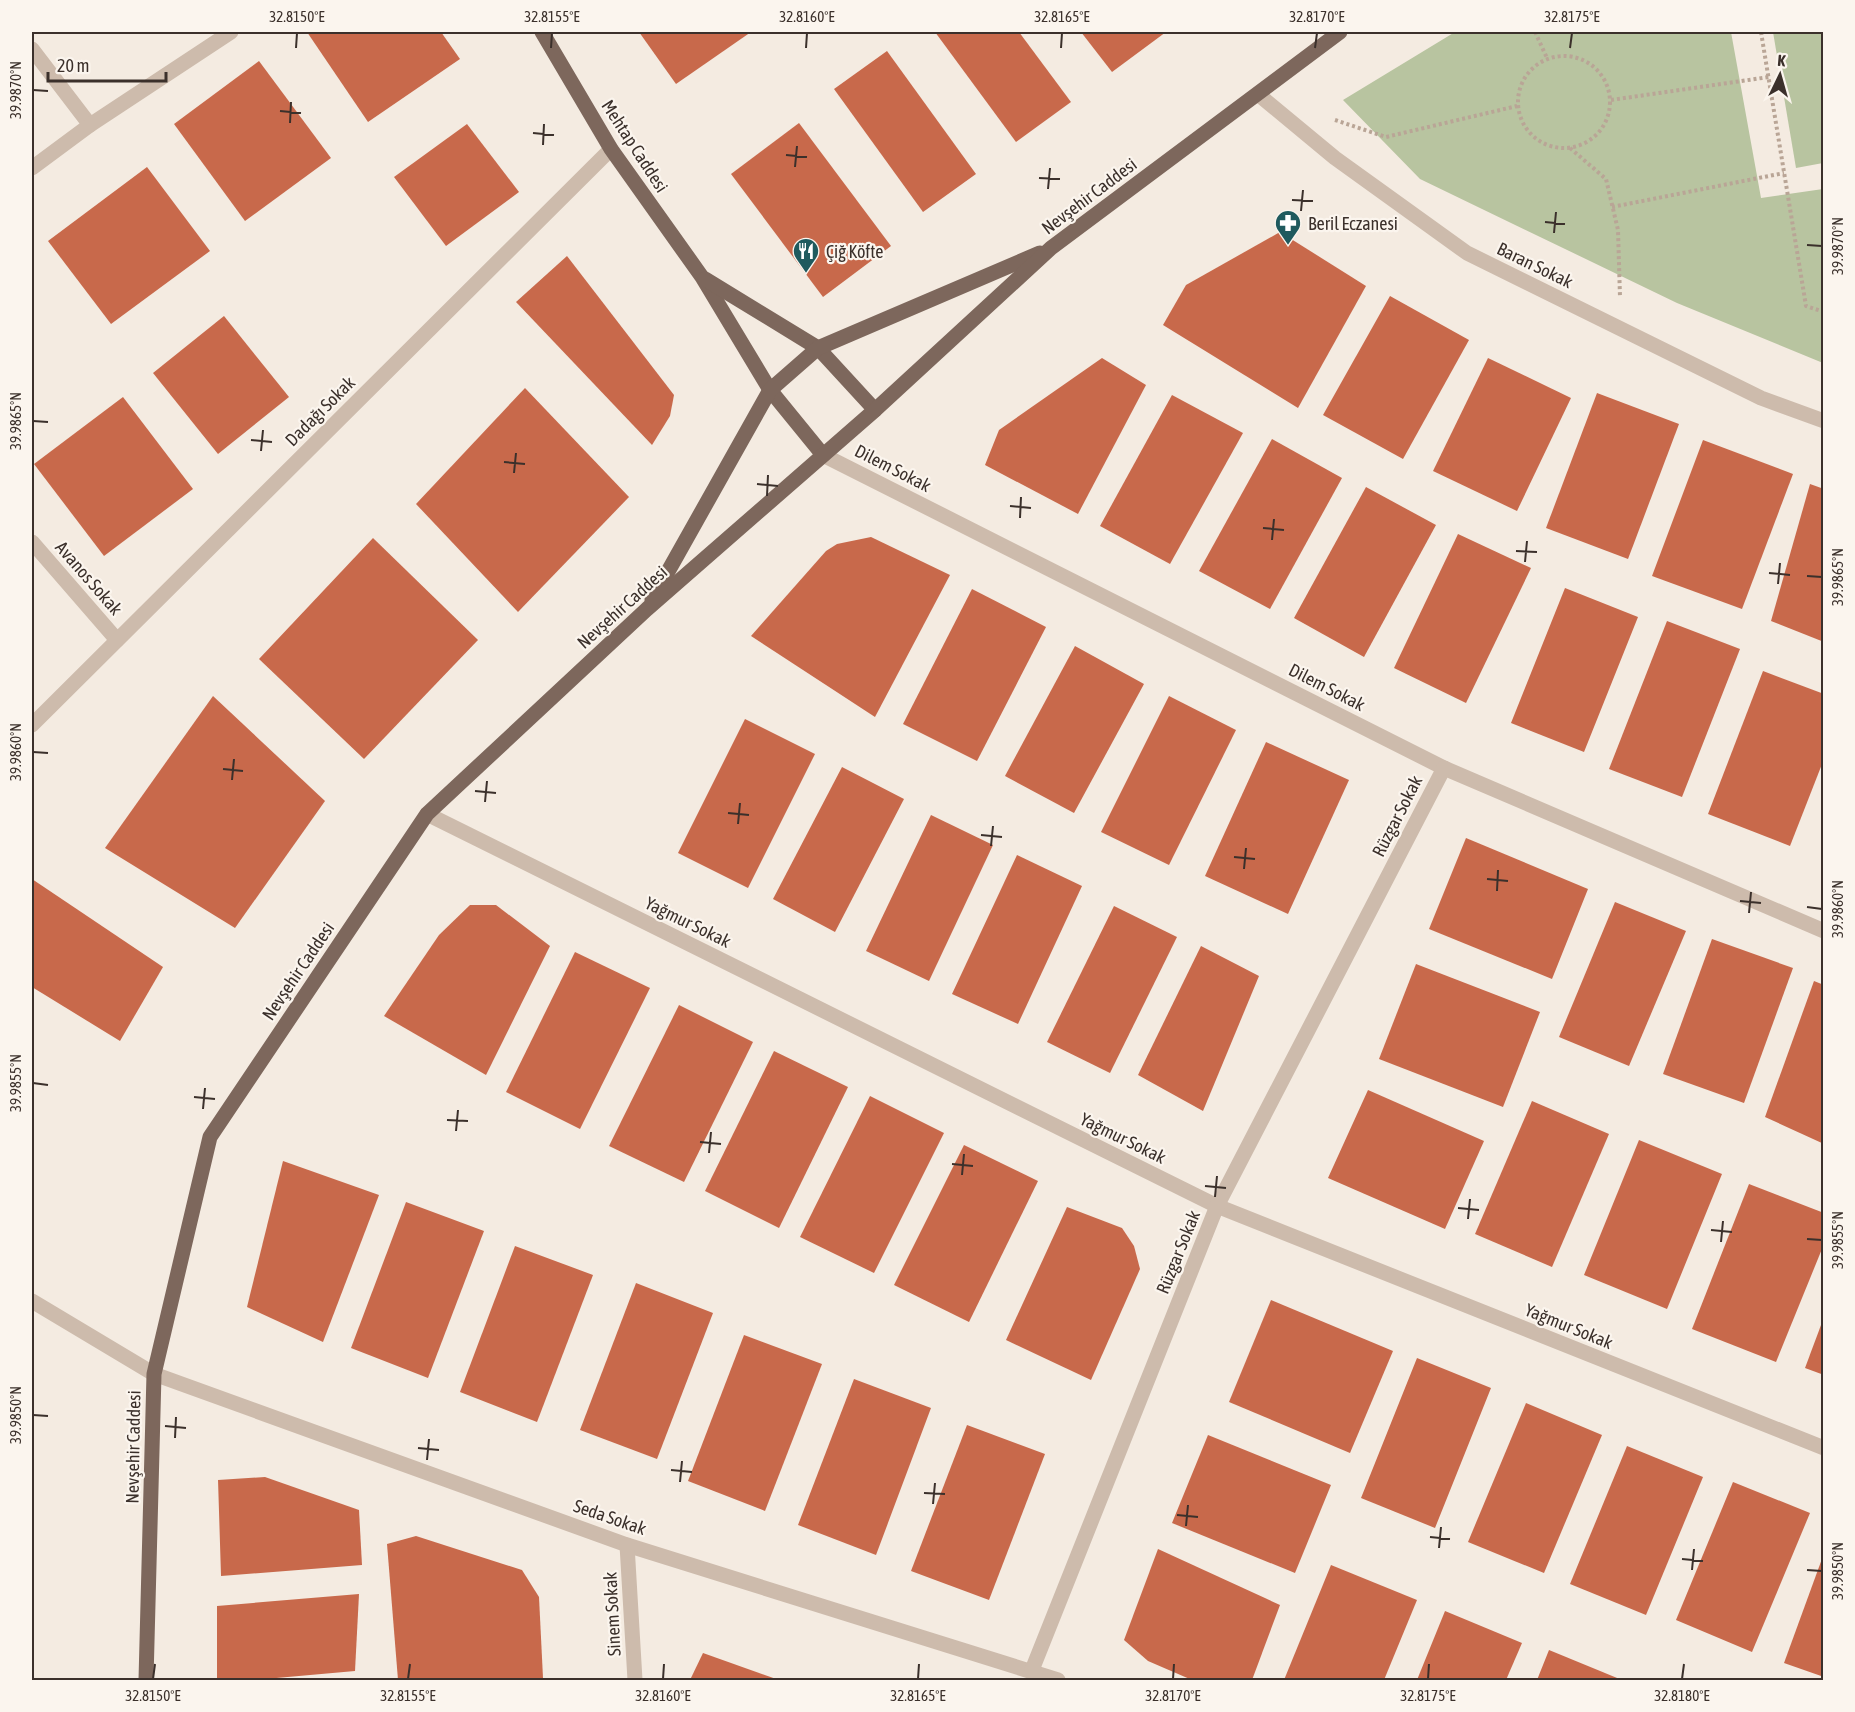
<svg xmlns="http://www.w3.org/2000/svg" width="1855" height="1712" font-family="'Asap Condensed',sans-serif">
  <style>
    .green { fill: #b8c4a0 }
    .building { fill: #c8694b }
    .lines { fill: none; stroke-linecap: round; stroke-linejoin: round }
    .path { stroke: #b9a596; stroke-width: 4; stroke-dasharray: 3 3; stroke-linecap: butt }
    .minor { stroke: #cdbbac; stroke-width: 15 }
    .major { stroke: #7d675c; stroke-width: 15 }
    .ticks { fill: none; stroke: #3b302b; stroke-width: 2 }
    .labels { text-anchor: middle; dominant-baseline: central; stroke-width: 4.5; stroke-linejoin: round; paint-order: stroke }
    .street-label { font-size: 18px; fill: #3b302b; stroke: #fbf5ee }
    .poi-label { font-size: 18px; fill: #3b302b; stroke: #fbf5ee; text-anchor: start }
    .neatline { fill: none; stroke: #3b302b; stroke-width: 2 }
    .ticks-label { font-size: 15px; text-anchor: middle; fill: #3b302b }
  </style>
  <rect width="100%" height="100%" fill="#f4ebe1"/>
  <!-- green -->
  <g class="green">
    <polygon points="1455,32 1731,32 1761,198 1823,189 1823,363 1677,303 1420,179 1343,100"/>
    <polygon points="1773,32 1823,32 1823,163 1796,168"/>
  </g>
  <!-- building -->
  <g class="building">
    <polygon points="307,32 441,32 460,59 368,122"/>
    <polygon points="639,32 751,32 676,84"/>
    <polygon points="935,32 1019,32 1071,102 1016,142"/>
    <polygon points="1081,32 1166,32 1112,72"/>
    <polygon points="887,51 976,174 923,212 834,89"/>
    <polygon points="259,61 331,158 245,221 174,124"/>
    <polygon points="799,123 891,246 823,297 731,174"/>
    <polygon points="467,124 519,192 446,246 394,177"/>
    <polygon points="147,167 210,251 111,324 48,241"/>
    <polygon points="1280,232 1366,286 1298,408 1163,325 1186,285"/>
    <polygon points="567,256 674,395 670,416 652,445 516,302"/>
    <polygon points="1390,296 1469,340 1403,459 1323,415"/>
    <polygon points="224,316 289,397 218,454 153,373"/>
    <polygon points="1102,358 1146,385 1078,514 985,465 999,430"/>
    <polygon points="1488,358 1571,398 1517,511 1433,471"/>
    <polygon points="525,388 629,497 518,612 416,504"/>
    <polygon points="1597,393 1679,424 1628,559 1546,528"/>
    <polygon points="1172,395 1243,433 1170,564 1100,526"/>
    <polygon points="123,397 193,489 104,556 34,464"/>
    <polygon points="1272,439 1342,478 1270,609 1199,571"/>
    <polygon points="1703,440 1793,474 1742,609 1652,576"/>
    <polygon points="1810,484 1824,489 1824,642 1771,621"/>
    <polygon points="1366,487 1436,525 1364,657 1294,618"/>
    <polygon points="1458,534 1531,568 1466,703 1394,668"/>
    <polygon points="871,537 950,575 875,717 751,636 826,551 837,544"/>
    <polygon points="373,538 478,640 364,759 259,659"/>
    <polygon points="1565,588 1638,617 1584,752 1511,723"/>
    <polygon points="972,589 1046,627 977,761 903,724"/>
    <polygon points="1667,621 1740,649 1682,797 1609,769"/>
    <polygon points="1075,646 1144,684 1074,813 1005,776"/>
    <polygon points="1763,671 1824,694 1824,759 1790,846 1708,814"/>
    <polygon points="213,696 325,801 235,928 105,848"/>
    <polygon points="1169,696 1236,730 1169,865 1101,832"/>
    <polygon points="745,719 815,754 748,888 678,853"/>
    <polygon points="1266,742 1349,780 1288,914 1205,876"/>
    <polygon points="842,767 904,799 835,932 773,899"/>
    <polygon points="931,815 993,845 929,981 866,951"/>
    <polygon points="1466,838 1588,889 1552,979 1429,929"/>
    <polygon points="1017,855 1082,886 1018,1024 952,994"/>
    <polygon points="32,879 163,967 120,1041 32,987"/>
    <polygon points="1615,902 1686,931 1629,1066 1559,1037"/>
    <polygon points="470,905 496,905 550,946 486,1075 384,1016 439,935"/>
    <polygon points="1114,906 1177,937 1110,1073 1047,1042"/>
    <polygon points="1712,939 1793,968 1744,1103 1663,1074"/>
    <polygon points="1201,946 1259,976 1203,1111 1138,1075"/>
    <polygon points="575,952 650,988 580,1129 506,1092"/>
    <polygon points="1416,964 1540,1012 1503,1107 1379,1059"/>
    <polygon points="1814,981 1824,985 1824,1144 1765,1117"/>
    <polygon points="679,1005 753,1042 684,1182 609,1146"/>
    <polygon points="774,1051 848,1087 779,1228 705,1191"/>
    <polygon points="1368,1090 1484,1141 1445,1229 1328,1178"/>
    <polygon points="870,1096 944,1133 874,1273 800,1237"/>
    <polygon points="1532,1101 1609,1134 1552,1267 1475,1234"/>
    <polygon points="1639,1140 1722,1174 1667,1309 1584,1275"/>
    <polygon points="964,1145 1038,1181 969,1322 894,1285"/>
    <polygon points="283,1161 379,1195 323,1342 247,1307"/>
    <polygon points="1749,1184 1824,1213 1824,1244 1776,1362 1692,1329"/>
    <polygon points="406,1202 484,1231 428,1378 351,1348"/>
    <polygon points="1067,1207 1122,1228 1134,1246 1140,1269 1091,1380 1006,1340"/>
    <polygon points="515,1246 593,1275 537,1422 460,1392"/>
    <polygon points="636,1283 713,1313 657,1459 580,1430"/>
    <polygon points="1271,1300 1393,1351 1350,1453 1229,1402"/>
    <polygon points="1824,1317 1824,1375 1805,1368"/>
    <polygon points="744,1335 822,1364 765,1511 688,1481"/>
    <polygon points="1417,1358 1491,1388 1435,1528 1361,1498"/>
    <polygon points="854,1379 931,1408 876,1555 798,1525"/>
    <polygon points="1526,1403 1602,1435 1544,1573 1468,1542"/>
    <polygon points="967,1425 1045,1454 989,1600 911,1571"/>
    <polygon points="1208,1435 1331,1485 1295,1573 1172,1523"/>
    <polygon points="1627,1446 1703,1477 1646,1615 1570,1584"/>
    <polygon points="265,1477 359,1510 362,1565 221,1576 218,1480"/>
    <polygon points="1733,1482 1810,1513 1752,1652 1676,1620"/>
    <polygon points="416,1536 522,1570 539,1597 543,1678 398,1680 387,1544"/>
    <polygon points="1158,1549 1280,1605 1252,1680 1192,1680 1148,1661 1124,1640"/>
    <polygon points="1823,1556 1824,1556 1824,1677 1784,1663"/>
    <polygon points="1331,1565 1417,1600 1384,1680 1284,1680"/>
    <polygon points="359,1594 355,1671 253,1680 217,1680 217,1606"/>
    <polygon points="1445,1611 1522,1643 1506,1680 1417,1680"/>
    <polygon points="1549,1650 1622,1680 1537,1680"/>
    <polygon points="703,1653 779,1680 690,1680"/>
  </g>
  <g class="lines">
    <!-- path -->
    <g class="path">
      <polyline points="1535,32 1547,58"/>
      <polyline points="1761,32 1806,306 1824,312"/>
      <circle cx="1564" cy="102" r="46"/>
      <polyline points="1611,100 1769,77"/>
      <polyline points="1335,120 1386,137 1517,106"/>
      <polyline points="1570,148 1606,179 1618,230 1620,297"/>
      <polyline points="1612,207 1784,173"/>
    </g>
    <!-- minor -->
    <g class="minor">
      <polyline points="32,49 90,125"/>
      <polyline points="1259,95 1335,158 1467,253 1761,398 1824,421"/>
      <polyline points="32,168 90,125 231,32"/>
      <polyline points="823,455 1444,768 1824,931"/>
      <polyline points="32,542 117,640"/>
      <polyline points="32,725 611,149"/>
      <polyline points="427,814 1217,1206 1824,1448"/>
      <polyline points="32,1301 154,1374 627,1545 1058,1680"/>
      <polyline points="627,1545 635,1680"/>
      <polyline points="1032,1670 1217,1206 1444,768"/>
    </g>
    <!-- major -->
    <g class="major">
      <polyline points="542,32 611,149 702,277 770,390 823,455"/>
      <polyline points="705,279 818,348 875,410"/>
      <polyline points="652,600 770,390 818,348 1040,253"/>
      <polyline points="146,1680 154,1374 210,1137 427,814 647,609 875,410 1051,248 1340,32"/>
    </g>
  </g>
  <!-- ticks -->
  <path class="ticks" d="M296 48 297 33M551 48 552 33M806 48 807 33M1061 48 1062 33M1315 48 1317 33M1570 48 1572 33M33 90 48 91M280 111 301 113M290 123 291 102M533 133 554 135M543 145 544 124M786 155 807 157M795 167 797 146M1039 178 1060 179M1048 189 1050 168M1292 200 1313 201M1301 211 1303 190M1545 222 1565 224M1554 233 1556 212M1807 245 1822 246M33 421 48 422M251 440 272 442M261 451 263 430M504 462 525 464M514 473 516 453M757 484 778 486M767 496 768 475M1010 506 1031 508M1020 518 1021 497M1263 528 1284 530M1272 540 1274 519M1516 551 1537 552M1525 562 1527 541M1769 573 1790 575M1807 576 1822 577M1778 584 1780 563M33 752 48 753M223 769 243 771M232 780 234 759M475 791 496 793M485 802 487 781M728 813 749 815M738 824 740 803M981 835 1002 837M991 846 993 826M1234 857 1255 859M1244 869 1246 848M1487 879 1508 881M1497 891 1498 870M1740 901 1761 903M1807 907 1822 909M1749 913 1751 892M33 1083 48 1085M194 1097 215 1099M203 1109 205 1088M447 1120 468 1121M456 1131 458 1110M700 1142 721 1144M709 1153 711 1132M952 1164 973 1166M962 1175 964 1154M1205 1186 1226 1188M1215 1197 1217 1176M1458 1208 1479 1210M1468 1219 1470 1199M1711 1230 1732 1232M1807 1239 1822 1240M1721 1242 1723 1221M33 1415 48 1416M165 1426 186 1428M175 1438 176 1417M418 1448 439 1450M427 1460 429 1439M671 1470 692 1472M680 1482 682 1461M924 1493 945 1494M933 1504 935 1483M1177 1515 1198 1517M1186 1526 1188 1505M1430 1537 1450 1539M1439 1548 1441 1527M1682 1559 1703 1561M1692 1570 1694 1549M1807 1570 1822 1571M153 1679 155 1664M408 1679 410 1664M663 1679 664 1664M918 1679 919 1664M1173 1679 1174 1664M1428 1679 1429 1664M1682 1679 1684 1664"/>
  <!-- icons -->
  <defs>
    <g id="pharmacy-pin" transform="scale(1.35)"><path d="M0 17L-7.5 6A9.5 9.5 0 1 1 7.5 6Z" fill="#1f5a5e" stroke="#fbf5ee"/><path d="M-2-6h4v4h4v4h-4v4h-4v-4h-4v-4h4Z" fill="#fff"/></g>
    <g id="restaurant-pin" transform="scale(1.35)"><path d="M0 17L-7.5 6A9.5 9.5 0 1 1 7.5 6Z" fill="#1f5a5e" stroke="#fbf5ee"/><path d="M-5-6h1v4h1v-4h1v4h1v-4h1v5L-1.5 .5V6h-2V.5L-5-1ZM5-6V6H3V1.5H1.5Q1.5-4 5-6Z" fill="#fff"/></g>
  </defs>
  <g fill-rule="evenodd">
    <use href="#pharmacy-pin" x="1288" y="223"/>
    <use href="#restaurant-pin" x="806" y="251"/>
  </g>
  <g class="labels">
    <!-- street labels -->
    <g class="street-label">
      <text transform="translate(635 146) rotate(57)">Mehtap Caddesi</text>
      <text transform="translate(1089 196) rotate(-37)">Nevşehir Caddesi</text>
      <text transform="translate(1535 265) rotate(26)">Baran Sokak</text>
      <text transform="translate(320 411) rotate(-45)">Dadağı Sokak</text>
      <text transform="translate(893 468) rotate(27)">Dilem Sokak</text>
      <text transform="translate(89 578) rotate(49)">Avanos Sokak</text>
      <text transform="translate(622 607) rotate(-42)">Nevşehir Caddesi</text>
      <text transform="translate(1327 687) rotate(27)">Dilem Sokak</text>
      <text transform="translate(1397 816) rotate(-63)">Rüzgar Sokak</text>
      <text transform="translate(688 922) rotate(26)">Yağmur Sokak</text>
      <text transform="translate(298 971) rotate(-56)">Nevşehir Caddesi</text>
      <text transform="translate(1123 1138) rotate(26)">Yağmur Sokak</text>
      <text transform="translate(1178 1252) rotate(-68)">Rüzgar Sokak</text>
      <text transform="translate(1569 1326) rotate(22)">Yağmur Sokak</text>
      <text transform="translate(133 1447) rotate(-89)">Nevşehir Caddesi</text>
      <text transform="translate(610 1517) rotate(19)">Seda Sokak</text>
      <text transform="translate(612 1614) rotate(-93)">Sinem Sokak</text>
    </g>
    <!-- poi labels -->
    <g class="poi-label">
      <text x="1308" y="223">Beril Eczanesi</text>
      <text x="826" y="251">Çiğ Köfte</text>
    </g>
  </g>
  <!-- border -->
  <rect width="1855" height="1712" fill="none" stroke="#fbf5ee" stroke-width="66"/>
  <!-- north arrow -->
  <g transform="translate(1780 75) rotate(5)" stroke="#fbf5ee" stroke-width="4.5" paint-order="stroke">
  <path d="M0-4.5L10 22L0 15L-10 22Z" fill="#3b302b"/>
  <text y="-9" font-size="16" font-weight="bold" text-anchor="middle" fill="#3b302b">K</text>
  </g>
  <!-- scale -->
  <path d="M48 72v9h118v-9" fill="none" stroke="#3b302b" stroke-width="3"/>
  <text x="57" y="72" font-size="18" fill="#3b302b" stroke="#fbf5ee" stroke-width="4.5" paint-order="stroke">20 m</text>
  <rect x="33" y="33" width="1789" height="1646" class="neatline"/>
  <g class="ticks-label">
    <text x="297" y="22">32.8150°E</text>
    <text x="552" y="22">32.8155°E</text>
    <text x="807" y="22">32.8160°E</text>
    <text x="1062" y="22">32.8165°E</text>
    <text x="1317" y="22">32.8170°E</text>
    <text x="1572" y="22">32.8175°E</text>
    <text transform="translate(16 90) rotate(-90)" y="5">39.9870°N</text>
    <text transform="translate(1838 246) rotate(-90)" y="5">39.9870°N</text>
    <text transform="translate(16 421) rotate(-90)" y="5">39.9865°N</text>
    <text transform="translate(1838 577) rotate(-90)" y="5">39.9865°N</text>
    <text transform="translate(16 752) rotate(-90)" y="5">39.9860°N</text>
    <text transform="translate(1838 909) rotate(-90)" y="5">39.9860°N</text>
    <text transform="translate(16 1083) rotate(-90)" y="5">39.9855°N</text>
    <text transform="translate(1838 1240) rotate(-90)" y="5">39.9855°N</text>
    <text transform="translate(16 1415) rotate(-90)" y="5">39.9850°N</text>
    <text transform="translate(1838 1571) rotate(-90)" y="5">39.9850°N</text>
    <text x="153" y="1701">32.8150°E</text>
    <text x="408" y="1701">32.8155°E</text>
    <text x="663" y="1701">32.8160°E</text>
    <text x="918" y="1701">32.8165°E</text>
    <text x="1173" y="1701">32.8170°E</text>
    <text x="1428" y="1701">32.8175°E</text>
    <text x="1682" y="1701">32.8180°E</text>
  </g>
</svg>
